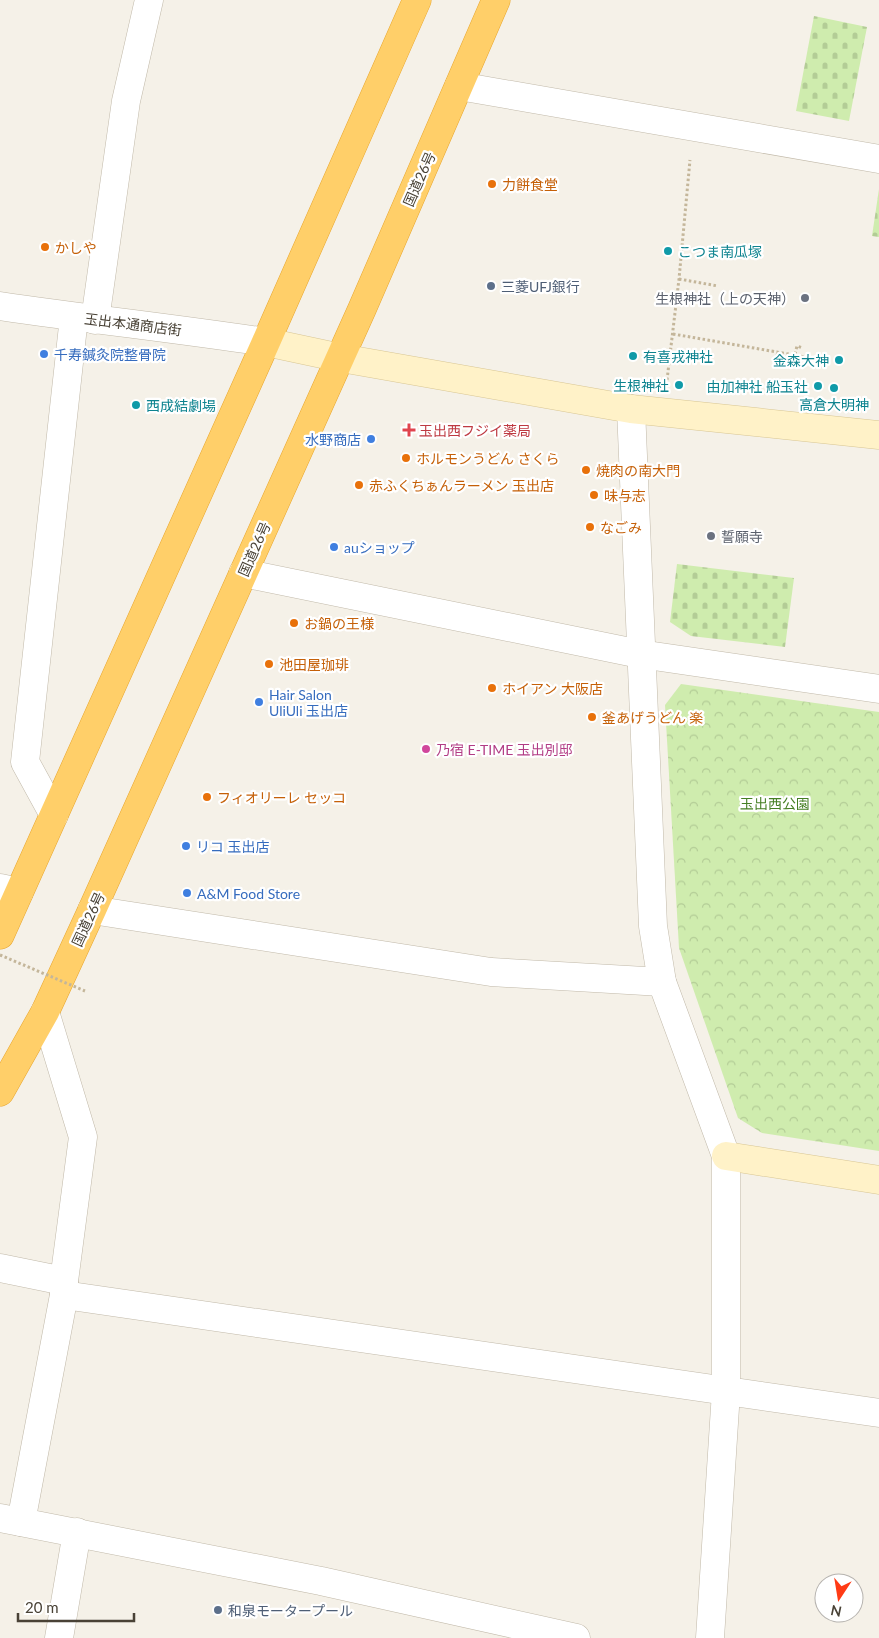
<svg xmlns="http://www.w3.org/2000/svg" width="879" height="1638" font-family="Lato,'Noto Sans JP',sans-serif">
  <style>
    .cemetery { fill: url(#cemetery-stones) }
    .park { fill: url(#park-crowns) }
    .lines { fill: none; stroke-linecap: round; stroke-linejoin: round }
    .street-casing { stroke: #c1b9a9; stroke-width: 29 }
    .secondary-casing { stroke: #d8c694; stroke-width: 29 }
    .highway-casing { stroke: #e8a62e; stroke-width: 29 }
    .path { stroke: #c4b69a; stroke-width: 3; stroke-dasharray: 2.5 2.5; stroke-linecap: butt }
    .street { stroke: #fff; stroke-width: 28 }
    .secondary { stroke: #fff2c8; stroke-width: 28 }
    .highway { stroke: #ffcf69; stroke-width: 28 }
    .path-bridge { stroke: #c4b69a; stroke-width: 3; stroke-dasharray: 2.5 2.5; stroke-linecap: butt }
    .food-dot { fill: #e8710a; stroke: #fff; stroke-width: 2 }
    .culture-dot { fill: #0f9aa8; stroke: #fff; stroke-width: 2 }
    .service-dot { fill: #5c6f8a; stroke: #fff; stroke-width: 2 }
    .worship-dot { fill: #6b7280; stroke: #fff; stroke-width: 2 }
    .shop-dot { fill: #3f7fe0; stroke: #fff; stroke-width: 2 }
    .health-dot { fill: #e0444e; stroke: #fff; stroke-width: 2 }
    .hotel-dot { fill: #d1479c; stroke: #fff; stroke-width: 2 }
    .labels { text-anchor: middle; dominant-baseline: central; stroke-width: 4.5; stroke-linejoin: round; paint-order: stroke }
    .street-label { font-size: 14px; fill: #494236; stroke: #fff }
    .food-label { font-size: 14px; fill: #c56008; stroke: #fff; text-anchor: start }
    .culture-label { font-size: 14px; fill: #0d838f; stroke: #fff; text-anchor: start }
    .service-label { font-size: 14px; fill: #4e5e75; stroke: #fff; text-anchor: start }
    .worship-label { font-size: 14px; fill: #5b616d; stroke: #fff; text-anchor: end }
    .shop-label { font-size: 14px; fill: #366cbe; stroke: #fff; text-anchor: start }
    .health-label { font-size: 14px; fill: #be3a42; stroke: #fff; text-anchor: start }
    .hotel-label { font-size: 14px; fill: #b23c85; stroke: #fff; text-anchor: start }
    .park-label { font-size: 14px; fill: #457f24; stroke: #fff }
  </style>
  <defs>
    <pattern id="cemetery-stones" width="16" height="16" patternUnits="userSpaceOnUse" patternTransform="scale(1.25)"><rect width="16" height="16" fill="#cfecae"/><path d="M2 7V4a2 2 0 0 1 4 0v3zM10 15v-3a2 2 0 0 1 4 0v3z" fill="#b3cc96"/></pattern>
    <pattern id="park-crowns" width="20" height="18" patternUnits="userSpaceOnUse" patternTransform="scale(1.25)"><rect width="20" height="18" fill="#cfecae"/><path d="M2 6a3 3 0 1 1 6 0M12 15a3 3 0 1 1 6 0" fill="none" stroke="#b3cc96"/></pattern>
  </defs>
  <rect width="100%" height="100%" fill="#f5f1e8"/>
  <!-- cemetery -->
  <g class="cemetery">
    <polygon points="814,16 867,27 849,121 796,111"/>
    <polygon points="879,189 879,237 872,236"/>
    <polygon points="677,564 794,578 785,647 691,636 670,622"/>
  </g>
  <!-- park -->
  <polygon class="park" points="681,684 879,712 879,1151 762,1133 738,1118 679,948 665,705"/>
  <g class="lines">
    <!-- street casing -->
    <g class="street-casing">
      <g id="street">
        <polyline points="459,86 879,159"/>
        <path d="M0 306C89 319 178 329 266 342"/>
        <polyline points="95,320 126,101 149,0"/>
        <polyline points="631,409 653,926 662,982 726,1156 726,1392 710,1638"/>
        <polyline points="243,573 640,654 879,689"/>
        <polyline points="54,815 25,762 74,317"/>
        <polyline points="0,888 19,892"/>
        <polyline points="92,910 491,972 662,982"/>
        <polyline points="0,1268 64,1281 83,1137 45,1012"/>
        <polyline points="64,1295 879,1413"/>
        <polyline points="0,1518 321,1581 576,1638"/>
        <polyline points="21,1522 64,1295 64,1281"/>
        <polyline points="59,1638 77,1532"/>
      </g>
    </g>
    <!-- secondary casing -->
    <g class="secondary-casing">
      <g id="secondary">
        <polyline points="266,342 341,358 631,409 879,435"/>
        <polyline points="726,1156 879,1180"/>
      </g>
    </g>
    <!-- highway casing -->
    <g class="highway-casing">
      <g id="highway">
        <polyline points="0,935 266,342 417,0"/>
        <polyline points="0,1092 45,1012 92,910 362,309 496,0"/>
      </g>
    </g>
    <!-- path -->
    <g class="path">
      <polyline points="679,279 718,286"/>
      <polyline points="673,334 823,360"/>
      <polyline points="795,354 797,346 803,348"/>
      <polyline points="776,361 778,351"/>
      <polyline points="667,380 679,279 690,160"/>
    </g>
    <!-- street -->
    <use href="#street" class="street"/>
    <!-- secondary -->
    <use href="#secondary" class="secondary"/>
    <!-- highway -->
    <use href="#highway" class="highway"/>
    <!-- path-bridge -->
    <polyline class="path-bridge" points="0,955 85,991"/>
  </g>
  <!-- markers -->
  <g class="food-dot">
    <circle cx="492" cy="184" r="5"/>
    <circle cx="45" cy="247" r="5"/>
    <circle cx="406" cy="458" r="5"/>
    <circle cx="586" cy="470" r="5"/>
    <circle cx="359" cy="485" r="5"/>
    <circle cx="594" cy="495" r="5"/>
    <circle cx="590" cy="527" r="5"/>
    <circle cx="294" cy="623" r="5"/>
    <circle cx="269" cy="664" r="5"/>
    <circle cx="492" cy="688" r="5"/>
    <circle cx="592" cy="717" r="5"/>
    <circle cx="207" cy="797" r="5"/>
  </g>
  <g class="culture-dot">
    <circle cx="668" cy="251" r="5"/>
    <circle cx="633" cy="356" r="5"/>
    <circle cx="839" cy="360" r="5"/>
    <circle cx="679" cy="385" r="5"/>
    <circle cx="818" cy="386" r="5"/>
    <circle cx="834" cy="388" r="5"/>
    <circle cx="136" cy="405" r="5"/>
  </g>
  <g class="service-dot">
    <circle cx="491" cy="286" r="5"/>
    <circle cx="218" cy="1610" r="5"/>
  </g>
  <g class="worship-dot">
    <circle cx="805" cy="298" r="5"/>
    <circle cx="711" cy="536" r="5"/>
  </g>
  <g class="shop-dot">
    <circle cx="44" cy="354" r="5"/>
    <circle cx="371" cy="439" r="5"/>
    <circle cx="334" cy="547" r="5"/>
    <circle cx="259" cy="702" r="5"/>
    <circle cx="186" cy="846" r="5"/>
    <circle cx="187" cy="893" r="5"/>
  </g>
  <path class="health-dot" d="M406.5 422.5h5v5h5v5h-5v5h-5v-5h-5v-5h5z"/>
  <circle class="hotel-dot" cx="426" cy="749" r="5"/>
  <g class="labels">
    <!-- street labels -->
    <g class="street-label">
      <text transform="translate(419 179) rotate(-66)">国道26号</text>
      <text transform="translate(133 324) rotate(7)">玉出本通商店街</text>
      <text transform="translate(254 549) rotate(-66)">国道26号</text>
      <text transform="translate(88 919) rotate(-65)">国道26号</text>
    </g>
    <!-- food labels -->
    <g class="food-label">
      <text x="502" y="184">力餅食堂</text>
      <text x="55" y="247">かしや</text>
      <text x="416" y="458">ホルモンうどん さくら</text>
      <text x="596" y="470">焼肉の南大門</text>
      <text x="369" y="485">赤ふくちぁんラーメン 玉出店</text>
      <text x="604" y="495">味与志</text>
      <text x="600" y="527">なごみ</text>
      <text x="304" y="623">お鍋の王様</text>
      <text x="279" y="664">池田屋珈琲</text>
      <text x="502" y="688">ホイアン 大阪店</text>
      <text x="602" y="717">釜あげうどん 楽</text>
      <text x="217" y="797">フィオリーレ セッコ</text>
    </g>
    <!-- culture labels -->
    <g class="culture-label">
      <text x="678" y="251">こつま南瓜塚</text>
      <text x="643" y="356">有喜戎神社</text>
      <text x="829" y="360" text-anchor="end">金森大神</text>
      <text x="669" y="385" text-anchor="end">生根神社</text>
      <text x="808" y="386" text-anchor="end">由加神社 船玉社</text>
      <text x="834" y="404" text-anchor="middle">高倉大明神</text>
      <text x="146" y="405">西成結劇場</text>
    </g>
    <!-- service labels -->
    <g class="service-label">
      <text x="501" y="286">三菱UFJ銀行</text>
      <text x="228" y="1610">和泉モータープール</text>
    </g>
    <!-- worship labels -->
    <g class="worship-label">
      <text x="795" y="298">生根神社（上の天神）</text>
      <text x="721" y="536" text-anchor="start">誓願寺</text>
    </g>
    <!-- shop labels -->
    <g class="shop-label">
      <text x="54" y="354">千寿鍼灸院整骨院</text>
      <text x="361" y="439" text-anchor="end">水野商店</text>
      <text x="344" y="547">auショップ</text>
      <text x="269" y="694">Hair Salon<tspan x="269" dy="16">UliUli 玉出店</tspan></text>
      <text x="196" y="846">リコ 玉出店</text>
      <text x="197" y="893">A&amp;M Food Store</text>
    </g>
    <!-- health labels -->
    <g class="health-label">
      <text x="419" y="430">玉出西フジイ薬局</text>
    </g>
    <!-- hotel labels -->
    <g class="hotel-label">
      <text x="436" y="749">乃宿 E-TIME 玉出別邸</text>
    </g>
    <!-- park labels -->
    <g class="park-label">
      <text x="775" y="803">玉出西公園</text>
    </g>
  </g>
  <!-- north arrow -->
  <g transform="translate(839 1598) rotate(192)"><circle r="24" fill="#ffffff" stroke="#b6b3af"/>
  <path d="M0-4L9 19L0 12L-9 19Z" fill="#ff3b15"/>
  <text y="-8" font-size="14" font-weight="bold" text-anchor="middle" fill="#494236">N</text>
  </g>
  <!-- scale -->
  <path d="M18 1613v8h116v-8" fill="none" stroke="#494236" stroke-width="2.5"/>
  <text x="25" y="1613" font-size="15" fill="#494236" stroke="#ffffff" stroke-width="4" paint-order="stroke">20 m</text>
</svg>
